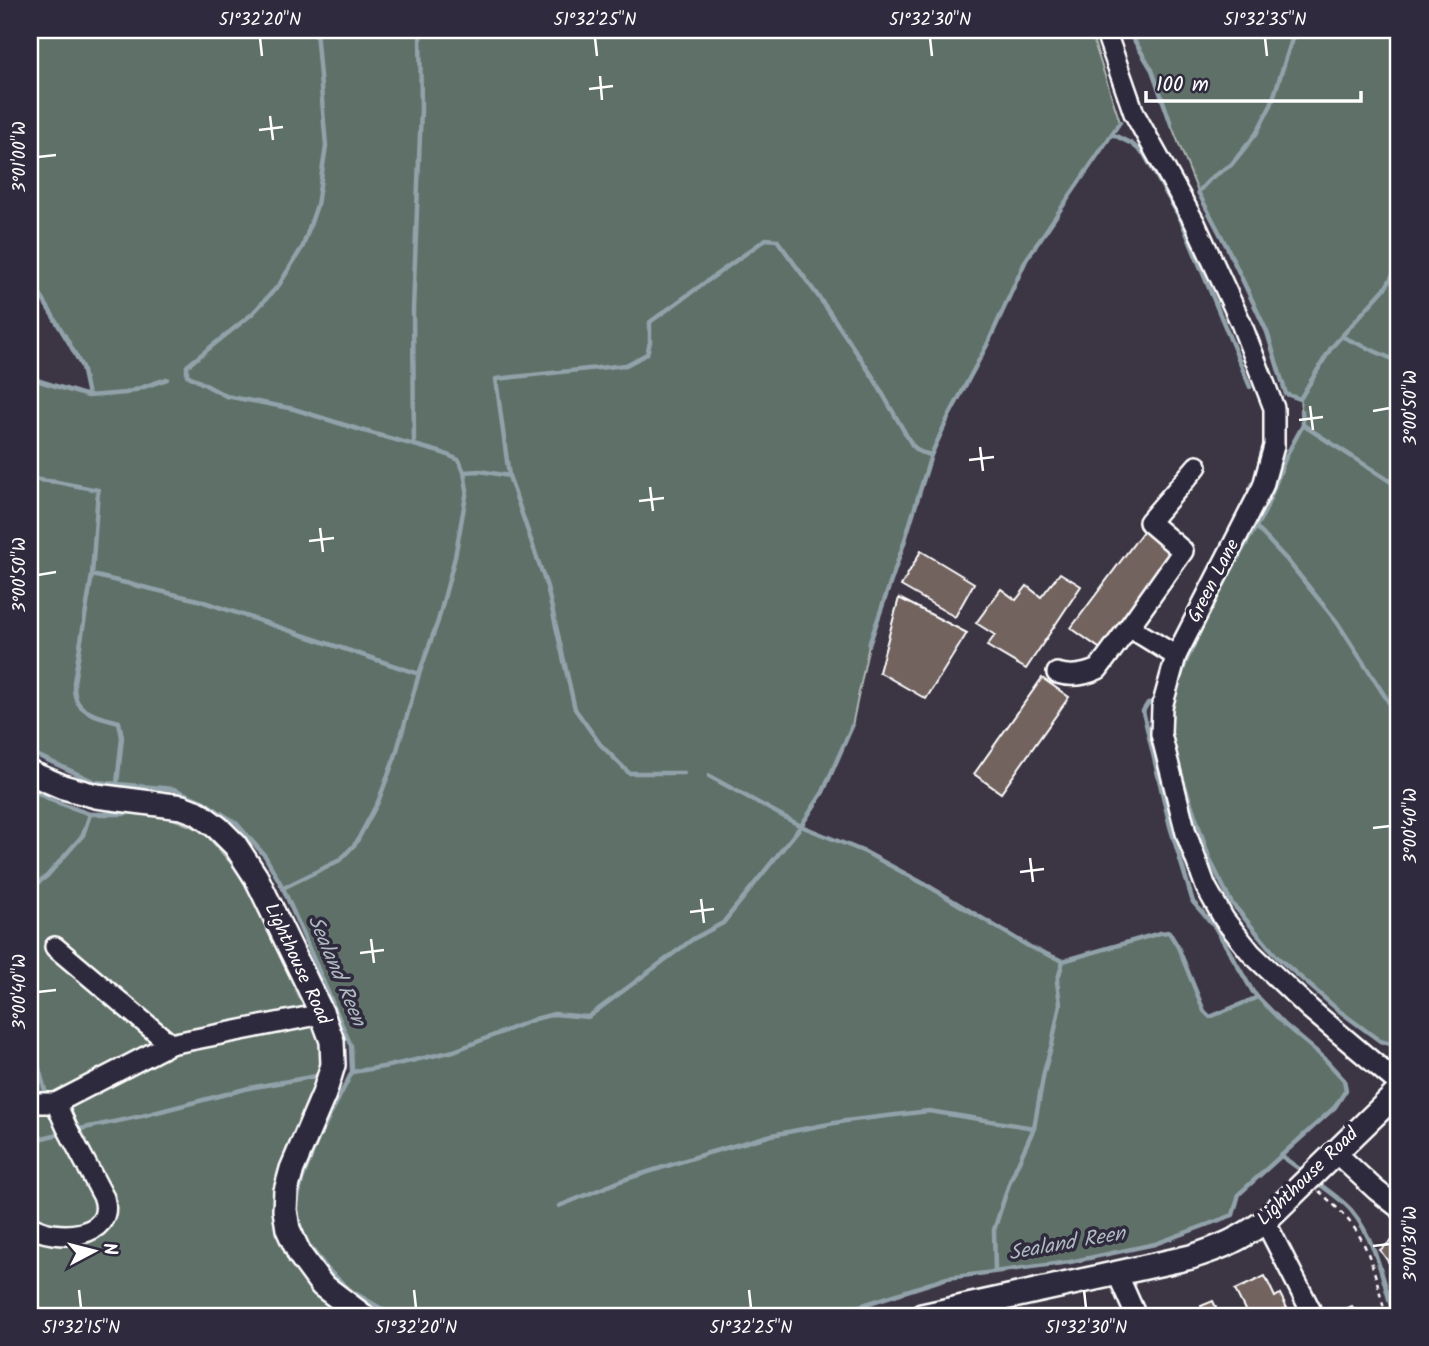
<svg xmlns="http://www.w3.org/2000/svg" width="1429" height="1346" font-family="Kalam,sans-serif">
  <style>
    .green { fill: #5e6f67; stroke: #aeb7b3; stroke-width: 2 }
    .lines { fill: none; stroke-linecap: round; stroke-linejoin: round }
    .stream { stroke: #92a2aa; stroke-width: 4.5 }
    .building { fill: #72635f; stroke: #fff; stroke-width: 2 }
    .minor-casing { stroke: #fff; stroke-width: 24 }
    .major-casing { stroke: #fff; stroke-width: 28 }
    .path { stroke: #fff; stroke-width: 2.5; stroke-dasharray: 5 5; stroke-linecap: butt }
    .minor { stroke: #2f2a3d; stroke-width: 19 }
    .major { stroke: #2f2a3d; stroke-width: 23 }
    .ticks { fill: none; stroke: #fff; stroke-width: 2.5 }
    .labels { text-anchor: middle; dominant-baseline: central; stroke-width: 7; stroke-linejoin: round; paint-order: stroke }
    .street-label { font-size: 19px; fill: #fff; stroke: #2f2a3d }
    .water-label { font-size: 21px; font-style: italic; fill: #aeb9c0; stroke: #2f2a3d }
    .neatline { fill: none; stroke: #fff; stroke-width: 2.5 }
    .ticks-label { font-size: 18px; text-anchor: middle; fill: #fff }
  </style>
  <rect width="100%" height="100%" fill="#3c3544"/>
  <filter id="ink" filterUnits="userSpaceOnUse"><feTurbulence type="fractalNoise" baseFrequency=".0143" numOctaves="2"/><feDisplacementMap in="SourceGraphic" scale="14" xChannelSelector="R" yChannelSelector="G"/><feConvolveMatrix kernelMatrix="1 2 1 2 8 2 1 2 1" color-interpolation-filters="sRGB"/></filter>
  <g filter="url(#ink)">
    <!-- green -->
    <g class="green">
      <polygon points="30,30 1090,30 1120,122 1026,260 987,345 948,418 931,455 904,543 869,645 852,726 823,792 801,826 865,852 930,887 1030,947 1063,961 1160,933 1169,932 1178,947 1204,1011 1210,1017 1258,997 1285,1025 1323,1057 1344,1080 1346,1090 1335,1107 1239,1194 1233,1215 1155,1244 1070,1262 947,1278 829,1316 394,1316 351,1291 328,1270 306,1242 295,1211 302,1180 317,1141 352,1072 351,1046 283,888 265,856 236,823 202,801 174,789 95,782 30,752 30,378 88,395 82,367 68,341 30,278"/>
      <polygon points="1128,30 1399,30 1399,716 1386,697 1399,718 1399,1044 1394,1045 1380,1041 1338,1010 1278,957 1231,902 1210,860 1187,795 1172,747 1168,703 1173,700 1185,664 1206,617 1233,565 1265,511 1287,454 1303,425 1300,399 1286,394 1267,332 1227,247 1198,192 1171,124 1152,70"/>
      <polygon points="30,789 56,802 90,814 145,813 173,819 203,831 236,869 269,928 305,1002 304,1011 317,1025 323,1047 322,1075 277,1227 287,1257 310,1290 344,1316 30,1316"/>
    </g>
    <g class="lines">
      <!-- stream -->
      <g class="stream">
        <polyline points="1128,30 1152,70 1171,124"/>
        <polyline points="1295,30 1271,105 1256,134 1231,165 1211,178 1198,192 1227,247 1267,332 1286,394 1300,399 1331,348 1386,287 1399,264"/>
        <polyline points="1112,134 1132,144 1144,154 1181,220 1250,387"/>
        <polyline points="30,278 68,341 82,367 88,395"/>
        <polyline points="1343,337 1399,362"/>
        <polyline points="30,378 88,396 126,393 167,379"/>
        <polyline points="1303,425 1399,487"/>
        <polyline points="414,445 413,310 421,109 420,30"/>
        <polyline points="464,472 480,471 509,476"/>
        <path d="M30 479 57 482 98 490 92 575 74 682C74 687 74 694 76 699 81 714 105 718 119 722L122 737 117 784"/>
        <polyline points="1256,527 1287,560 1337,622 1399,718"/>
        <polyline points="1232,568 1265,511 1287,454 1303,425 1302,411"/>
        <polyline points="92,575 198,600 419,674"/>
        <polyline points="869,645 904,543 931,455 948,418 987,345 1026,260 1120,122"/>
        <polyline points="1178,685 1185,664 1204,622"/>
        <polyline points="30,752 95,782 174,789 202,801 236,823 265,856 283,888 351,1046 352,1072 317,1141 302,1180 295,1211 306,1242 328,1270 351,1291 394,1316"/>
        <polyline points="684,773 629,773 600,744 575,709 547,587 509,476 496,379 626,365 647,354 650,342 650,322 766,239 777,240 826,307 873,377 912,445 920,452 931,455"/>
        <polyline points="1181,774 1210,860 1231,902 1277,957 1338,1010 1380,1041 1394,1045 1399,1044"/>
        <polyline points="709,776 801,826 865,852 930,887 1030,947 1063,961 1160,933 1169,932 1178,947 1204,1011 1210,1017 1258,997"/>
        <polyline points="30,789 56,802 90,814 124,814"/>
        <polyline points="283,888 340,860 356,843 378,802 395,757 419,674 438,621 455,557 467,490 464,472 459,460 443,453 364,431 294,409 226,396 187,375 187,366 252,314 279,285 303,246 317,205 326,146 316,30"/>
        <polyline points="30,889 47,876 83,835 90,814"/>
        <polyline points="30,1036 46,1094"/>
        <polyline points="352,1072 389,1066 454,1051 535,1019 554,1014 588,1017 693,939 723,923 801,826 823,792 852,726"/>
        <polyline points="75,1130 142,1116 249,1088 322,1075"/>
        <polyline points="30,1141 63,1133"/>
        <polyline points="1280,1155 1305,1173"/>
        <path d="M1317 1182C1328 1191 1341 1199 1351 1210 1376 1240 1383 1280 1394 1316"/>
        <polyline points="1395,1187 1399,1186"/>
        <polyline points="559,1206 623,1180 708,1153 772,1135 845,1121 929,1111 1034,1128"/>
        <polyline points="995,1271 994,1230 1010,1181 1034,1128 1044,1072 1052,1044 1060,1004 1057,982 1063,961"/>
        <polyline points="998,1313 999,1316"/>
        <polyline points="829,1316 947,1278 1070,1262 1155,1244 1233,1215 1239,1194 1335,1107 1346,1090 1344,1080 1323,1057 1285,1025 1253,992 1215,927 1193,902 1170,826 1143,711 1148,703 1156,702"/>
      </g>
    </g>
    <!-- building -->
    <g class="building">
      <polygon points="1144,530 1174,552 1102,650 1071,628"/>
      <polygon points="921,551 974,583 955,617 901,586"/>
      <polygon points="1060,573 1081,586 1026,669 987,646 995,635 976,623 1001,589 1016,600 1027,586 1041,597"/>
      <polygon points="899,598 967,633 926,699 879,672"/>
      <polygon points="1042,678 1069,697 1001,793 974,774"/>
      <polygon points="1399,1235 1399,1256 1395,1259 1398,1262 1392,1267 1380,1250"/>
      <polygon points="1265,1276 1275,1297 1280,1294 1287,1308 1268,1316 1248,1316 1235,1290"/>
      <polygon points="1213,1301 1220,1316 1205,1316 1201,1306"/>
      <polygon points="1352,1306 1357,1316 1331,1316"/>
    </g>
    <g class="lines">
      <!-- minor casing -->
      <g class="minor-casing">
        <g id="minor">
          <polyline points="1105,30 1134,113 1195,223 1241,323 1274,408 1274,446 1263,486 1176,656 1162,707 1161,734 1186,833 1206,887 1224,919 1251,953 1310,1009 1399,1084"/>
          <polyline points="1176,656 1129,627 1183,551 1149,522 1197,466"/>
          <path d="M1057 673C1070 677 1085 675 1098 669L1129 627"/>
          <polyline points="55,947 170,1044"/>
          <polyline points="30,1106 37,1103 56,1103"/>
          <polyline points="1335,1152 1376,1190 1399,1208"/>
          <polyline points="1265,1221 1310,1309"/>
          <path d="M30 1226C54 1242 116 1239 104 1198L66 1126 56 1103 170 1044 322 1014"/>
          <polyline points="1117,1273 1136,1316"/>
        </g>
      </g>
      <!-- major casing -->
      <g class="major-casing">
        <g id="major">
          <polyline points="30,773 63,787 96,796 182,807 198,813 218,828 235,845 256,877 322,1014 332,1041 333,1065 324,1094 292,1169 286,1191 285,1210 288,1229 300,1255 322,1285 363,1316"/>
          <path d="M922 1316 1191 1257C1222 1247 1239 1240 1265 1221L1399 1091"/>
        </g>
      </g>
      <!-- path -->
      <path class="path" d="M1319 1191C1334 1205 1350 1219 1360 1237 1373 1259 1379 1291 1386 1316"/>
      <!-- minor -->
      <use href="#minor" class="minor"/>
      <!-- major -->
      <use href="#major" class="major"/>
    </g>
  </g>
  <!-- ticks -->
  <path class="ticks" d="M260 38 262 56M595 38 597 56M930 38 932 56M1265 38 1267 56M600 76 602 100M589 89 613 86M270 116 273 140M259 130 283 127M38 157 56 155M1310 406 1313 430M1373 411 1390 408M1299 420 1323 417M980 447 983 471M969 460 994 457M650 487 653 511M639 501 664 498M320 528 323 552M309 541 334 538M38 575 56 572M1373 828 1390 826M1030 858 1033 882M1020 872 1044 869M701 899 704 923M690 912 714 909M371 939 374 963M360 953 384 950M38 992 56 990M1373 1246 1390 1244M79 1290 81 1308M414 1290 416 1308M749 1290 751 1308M1084 1290 1086 1308"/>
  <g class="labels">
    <!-- street labels -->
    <g class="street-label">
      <text transform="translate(1214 581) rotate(-63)">Green Lane</text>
      <text transform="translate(297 964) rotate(65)">Lighthouse Road</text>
      <text transform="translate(1308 1177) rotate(-44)">Lighthouse Road</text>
    </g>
    <!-- water labels -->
    <g class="water-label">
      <text transform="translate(336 971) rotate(67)">Sealand Reen</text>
      <text transform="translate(1067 1244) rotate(-10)">Sealand Reen</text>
    </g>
  </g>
  <!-- margin -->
  <rect width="1429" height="1346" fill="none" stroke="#2f2a3d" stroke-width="77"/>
  <!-- north arrow -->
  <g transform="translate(94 1251) rotate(83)" stroke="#2f2a3d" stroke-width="5" paint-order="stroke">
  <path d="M0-5L12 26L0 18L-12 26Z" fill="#ffffff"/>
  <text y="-10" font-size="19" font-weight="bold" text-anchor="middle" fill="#ffffff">N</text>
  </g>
  <!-- scale -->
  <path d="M1146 91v10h215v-10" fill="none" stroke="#ffffff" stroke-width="3.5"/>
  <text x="1156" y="91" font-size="21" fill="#ffffff" stroke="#2f2a3d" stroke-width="5" paint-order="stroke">100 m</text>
  <rect x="38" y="38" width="1352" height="1270" class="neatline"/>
  <g class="ticks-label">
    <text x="260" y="25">51°32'20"N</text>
    <text x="595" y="25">51°32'25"N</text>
    <text x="930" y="25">51°32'30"N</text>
    <text x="1265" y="25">51°32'35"N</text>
    <text transform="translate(19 157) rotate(-90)" y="6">3°01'00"W</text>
    <text transform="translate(1410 408) rotate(-90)" y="6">3°00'50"W</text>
    <text transform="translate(19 575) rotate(-90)" y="6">3°00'50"W</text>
    <text transform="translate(1410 826) rotate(-90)" y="6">3°00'40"W</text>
    <text transform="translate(19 992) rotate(-90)" y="6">3°00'40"W</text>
    <text transform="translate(1410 1244) rotate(-90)" y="6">3°00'30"W</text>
    <text x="81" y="1333">51°32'15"N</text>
    <text x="416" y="1333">51°32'20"N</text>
    <text x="751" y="1333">51°32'25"N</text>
    <text x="1086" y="1333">51°32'30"N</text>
  </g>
</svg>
